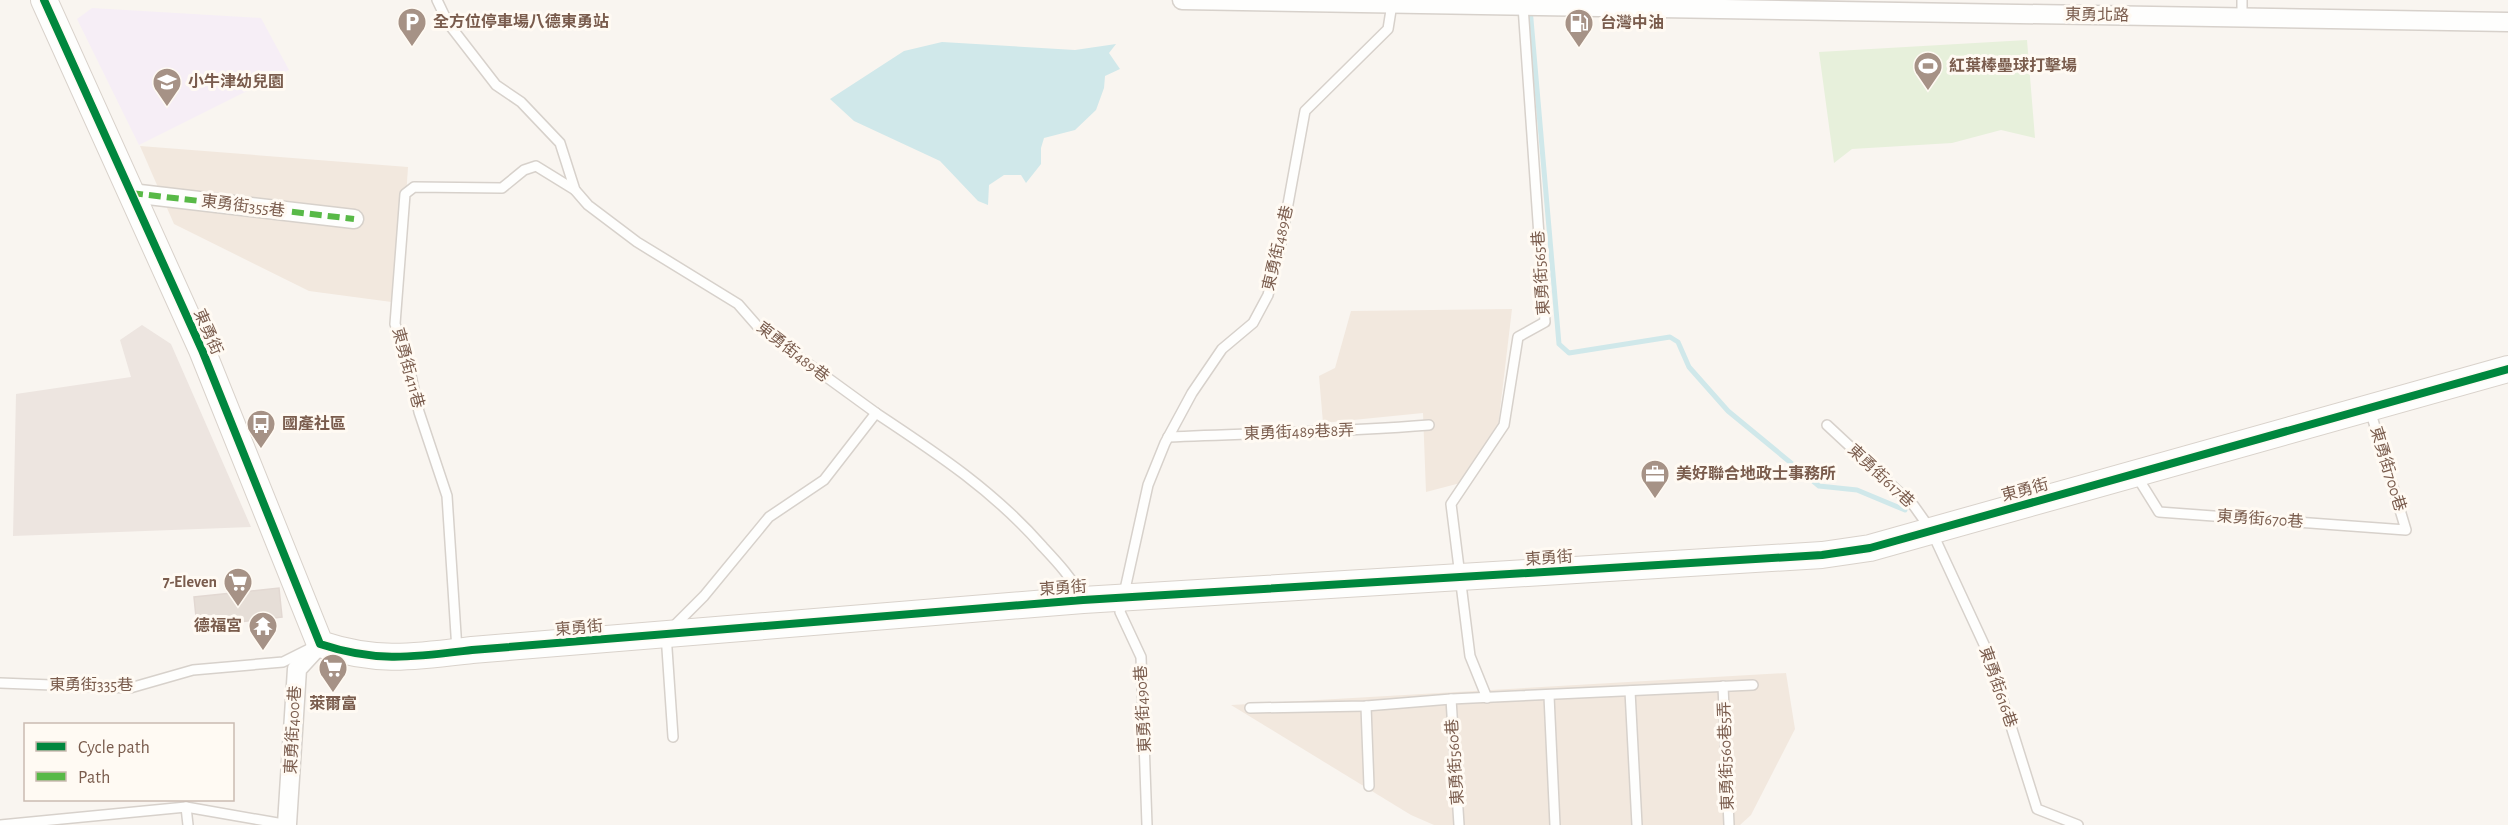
<svg xmlns="http://www.w3.org/2000/svg" width="2508" height="825" font-family="'Alegreya Sans','Noto Sans TC',sans-serif">
  <style>
    .residential { fill: #f2e8de }
    .industrial { fill: #ede5e0 }
    .education { fill: #f6eef6 }
    .green { fill: #e7f0db }
    .water { fill: #d0e8ea }
    .lines { fill: none; stroke-linecap: round; stroke-linejoin: round }
    .stream { stroke: #d0e8ea; stroke-width: 5 }
    .building { fill: #e6ded7; stroke: #e2d8d2; stroke-width: 1.5 }
    .lane-casing { stroke: #d7d1cb; stroke-width: 12 }
    .street-casing { stroke: #d7d1cb; stroke-width: 21 }
    .secondary-casing { stroke: #d9d2cb; stroke-width: 28 }
    .lane { stroke: #fefefd; stroke-width: 9 }
    .street { stroke: #fefefd; stroke-width: 18 }
    .secondary { stroke: #fefefd; stroke-width: 26 }
    .quiet { stroke: #58b947; stroke-width: 6; stroke-dasharray: 12 6; stroke-linecap: butt }
    .cycleway-casing { stroke: #fffaf3; stroke-width: 11 }
    .cycleway { stroke: #00873e; stroke-width: 8 }
    .labels { text-anchor: middle; dominant-baseline: central; stroke-width: 6; stroke-linejoin: round; paint-order: stroke }
    .street-label { font-size: 16px; fill: #7a5c4d; stroke: #fffaf3 }
    .poi-label { font-size: 16px; font-weight: bold; fill: #7a5c4d; stroke: #fffaf3; text-anchor: start }
  </style>
  <rect width="100%" height="100%" fill="#f9f5f0"/>
  <!-- residential -->
  <g class="residential">
    <polygon points="140,146 408,167 399,303 309,291 174,224"/>
    <polygon points="1512,309 1497,435 1468,481 1426,492 1423,413 1323,423 1319,376 1335,368 1351,311"/>
    <polygon points="1786,673 1795,729 1751,815 1740,825 1434,825 1411,815 1231,705"/>
  </g>
  <!-- industrial -->
  <polygon class="industrial" points="142,325 171,344 251,527 13,536 16,394 131,377 120,340"/>
  <!-- education -->
  <polygon class="education" points="92,8 261,18 289,70 139,145 77,19"/>
  <!-- green -->
  <polygon class="green" points="2027,40 2035,138 2001,130 1952,143 1852,149 1834,163 1819,52"/>
  <!-- water -->
  <polygon class="water" points="942,42 1075,50 1116,44 1109,53 1120,69 1105,76 1104,88 1096,110 1075,130 1044,138 1041,148 1041,164 1026,183 1021,175 1004,175 989,185 988,205 978,201 940,161 854,121 830,99 904,51"/>
  <g class="lines">
    <!-- stream -->
    <polyline class="stream" points="1530,8 1559,344 1569,353 1670,337 1678,342 1689,367 1728,411 1819,486 1857,490 1905,510"/>
  </g>
  <!-- building -->
  <polygon class="building" points="279,588 282,617 197,627 194,597"/>
  <g class="lines">
    <!-- lane casing -->
    <g class="lane-casing">
      <g id="lane">
        <polyline points="437,0 448,23 496,85 521,102 560,143 575,190 588,205 637,242 738,304 759,328 876,413 824,480 769,517 704,596 666,634 673,737"/>
        <polyline points="2242,18 2242,0"/>
        <path d="M876 413C938 454 994 491 1043 547 1058 563 1072 578 1082 598"/>
        <polyline points="1827,425 1914,506 1931,530 1988,653 2037,809 2078,825"/>
        <path d="M1168 437C1255 433 1342 432 1429 425"/>
        <polyline points="2136,475 2159,512 2406,530 2370,410"/>
        <polyline points="457,650 447,496 419,412 407,357 395,324 405,194 414,187 502,188 524,170 536,166 575,190"/>
        <polyline points="0,683 130,688 193,670 283,662 309,649"/>
        <polyline points="1723,686 1729,825"/>
        <polyline points="1630,691 1637,825"/>
        <polyline points="1549,696 1555,825"/>
        <polyline points="1487,698 1470,656 1451,504 1504,425 1518,337 1545,322 1523,6"/>
        <polyline points="1451,699 1459,825"/>
        <polyline points="1366,706 1369,786"/>
        <polyline points="1250,708 1366,706 1451,699 1753,685"/>
        <polyline points="186,807 188,825"/>
        <polyline points="0,825 186,807 289,825"/>
        <polyline points="1147,825 1141,657 1120,612 1148,485 1165,443 1192,393 1222,349 1253,323 1268,295 1280,248 1305,111 1388,29 1392,4"/>
      </g>
    </g>
    <!-- street casing -->
    <g class="street-casing">
      <g id="street">
        <polyline points="1182,0 2508,22"/>
        <polyline points="131,193 354,219"/>
        <polyline points="287,824 297,669 320,644"/>
      </g>
    </g>
    <!-- secondary casing -->
    <g class="secondary-casing">
      <path id="secondary" d="M44 0 202 350 320 644C377 663 414 657 472 650L1083 600 1822 555 1870 548 2508 369"/>
    </g>
    <!-- lane -->
    <use href="#lane" class="lane"/>
    <!-- street -->
    <use href="#street" class="street"/>
    <!-- secondary -->
    <use href="#secondary" class="secondary"/>
    <!-- quiet -->
    <polyline class="quiet" points="131,193 354,219"/>
    <!-- cycleway casing -->
    <g class="cycleway-casing">
      <path id="cycleway" d="M44 0 202 350 320 644C377 663 414 657 472 650L1083 600 1822 555 1870 548 2508 369"/>
    </g>
    <!-- cycleway -->
    <use href="#cycleway" class="cycleway"/>
  </g>
  <!-- icons -->
  <defs>
    <g id="parking-pin" transform="scale(1.5)"><path d="M0 17L-7.5 6A9.5 9.5 0 1 1 7.5 6Z" fill="#a69286" stroke="#fffaf3"/><path d="M-3.5-5.5H1a3.5 3.5 0 0 1 0 7H-1V5.5H-3.5ZM-1-3.4V-.6H.8a1.4 1.4 0 0 0 0-2.8Z" fill="#fff"/></g>
    <g id="fuel-pin" transform="scale(1.5)"><path d="M0 17L-7.5 6A9.5 9.5 0 1 1 7.5 6Z" fill="#a69286" stroke="#fffaf3"/><path d="M-5.5-6h7V0h2V4h1.3V-2.5L3-4.5l.8-.8L6-3V5H2.5V1h-1V6h-7ZM-4.2-4.7v3.2H.2V-4.7Z" fill="#fff"/></g>
    <g id="stadium-pin" transform="scale(1.5)"><path d="M0 17L-7.5 6A9.5 9.5 0 1 1 7.5 6Z" fill="#a69286" stroke="#fffaf3"/><path d="M0-5a6.5 5 0 1 0 0 10a6.5 5 0 1 0 0-10ZM-3.5-1.8h7v3.6h-7Z" fill="#fff"/></g>
    <g id="school-pin" transform="scale(1.5)"><path d="M0 17L-7.5 6A9.5 9.5 0 1 1 7.5 6Z" fill="#a69286" stroke="#fffaf3"/><path d="M0-5L7-2L0 1L-7-2ZM-4 1L0 2.5L4 1V4Q0 6-4 4Z" fill="#fff"/></g>
    <g id="bus-pin" transform="scale(1.5)"><path d="M0 17L-7.5 6A9.5 9.5 0 1 1 7.5 6Z" fill="#a69286" stroke="#fffaf3"/><path d="M-5-6H5V4H4V6H2V4H-2V6H-4V4H-5ZM-3.5-4V0h7V-4ZM-3.5 1.2v1.5H-2V1.2ZM2 1.2v1.5H3.5V1.2Z" fill="#fff"/></g>
    <g id="office-pin" transform="scale(1.5)"><path d="M0 17L-7.5 6A9.5 9.5 0 1 1 7.5 6Z" fill="#a69286" stroke="#fffaf3"/><path d="M-6-3h4V-5.5h4V-3h4V5H-6ZM-1-4.5V-3h2v-1.5ZM-6 0V1H6V0Z" fill="#fff"/></g>
    <g id="supermarket-pin" transform="scale(1.5)"><path d="M0 17L-7.5 6A9.5 9.5 0 1 1 7.5 6Z" fill="#a69286" stroke="#fffaf3"/><path d="M-6-5.5h2.5l.6 2H6L4.5 2H-2.5L-4.4-4H-6ZM-1.5 3.2a1.3 1.3 0 1 0 .1 0ZM3 3.2a1.3 1.3 0 1 0 .1 0Z" fill="#fff"/></g>
    <g id="temple-pin" transform="scale(1.5)"><path d="M0 17L-7.5 6A9.5 9.5 0 1 1 7.5 6Z" fill="#a69286" stroke="#fffaf3"/><path d="M0-6L5-2H3V0L6.5 2.5H4V6H1.5V3h-3V6H-4V2.5H-6.5L-3 0V-2H-5Z" fill="#fff"/></g>
  </defs>
  <g fill-rule="evenodd">
    <use href="#parking-pin" x="412" y="22"/>
    <use href="#fuel-pin" x="1579" y="23"/>
    <use href="#stadium-pin" x="1928" y="66"/>
    <use href="#school-pin" x="167" y="82"/>
    <use href="#bus-pin" x="261" y="424"/>
    <use href="#office-pin" x="1655" y="474"/>
    <use href="#supermarket-pin" x="238" y="582"/>
    <use href="#temple-pin" x="263" y="626"/>
    <use href="#supermarket-pin" x="333" y="668"/>
  </g>
  <g class="labels">
    <!-- street labels -->
    <g class="street-label">
      <text transform="translate(2097 15) rotate(1)">東勇北路</text>
      <text transform="translate(243 206) rotate(7)">東勇街355巷</text>
      <text transform="translate(1278 248) rotate(-77)">東勇街489巷</text>
      <text transform="translate(1541 273) rotate(-94)">東勇街565巷</text>
      <text transform="translate(208 332) rotate(66)">東勇街</text>
      <text transform="translate(793 352) rotate(38)">東勇街489巷</text>
      <text transform="translate(408 368) rotate(75)">東勇街411巷</text>
      <text transform="translate(1299 432) rotate(-2)">東勇街489巷8弄</text>
      <text transform="translate(2388 469) rotate(73)">東勇街700巷</text>
      <text transform="translate(1881 476) rotate(43)">東勇街617巷</text>
      <text transform="translate(2025 490) rotate(-15)">東勇街</text>
      <text transform="translate(2260 519) rotate(4)">東勇街670巷</text>
      <text transform="translate(1549 558) rotate(-4)">東勇街</text>
      <text transform="translate(1063 588) rotate(-4)">東勇街</text>
      <text transform="translate(579 628) rotate(-5)">東勇街</text>
      <text x="91" y="685">東勇街335巷</text>
      <text transform="translate(1998 687) rotate(71)">東勇街616巷</text>
      <text transform="translate(1143 709) rotate(-93)">東勇街490巷</text>
      <text transform="translate(293 730) rotate(-87)">東勇街400巷</text>
      <text transform="translate(1726 756) rotate(-92)">東勇街560巷5弄</text>
      <text transform="translate(1455 762) rotate(-94)">東勇街560巷</text>
    </g>
    <!-- poi labels -->
    <g class="poi-label">
      <text x="433" y="22">全方位停車場八德東勇站</text>
      <text x="1600" y="23">台灣中油</text>
      <text x="1949" y="66">紅葉棒壘球打擊場</text>
      <text x="188" y="82">小牛津幼兒園</text>
      <text x="282" y="424">國產社區</text>
      <text x="1676" y="474">美好聯合地政士事務所</text>
      <text x="217" y="582" text-anchor="end">7-Eleven</text>
      <text x="242" y="626" text-anchor="end">德福宮</text>
      <text x="333" y="704" text-anchor="middle">萊爾富</text>
    </g>
  </g>
  <!-- legend -->
  <rect x="24" y="723" width="210" height="78" fill="#fffaf3" stroke="#cabbb1" stroke-width="1.5"/>
  <rect x="36" y="742" width="30" height="9" fill="#00873e" stroke="#cabbb1" stroke-width="1.5"/>
  <text x="78" y="753" font-size="18" fill="#7a5c4d">Cycle path</text>
  <rect x="36" y="772" width="30" height="9" fill="#58b947" stroke="#cabbb1" stroke-width="1.5"/>
  <text x="78" y="783" font-size="18" fill="#7a5c4d">Path</text>
</svg>
